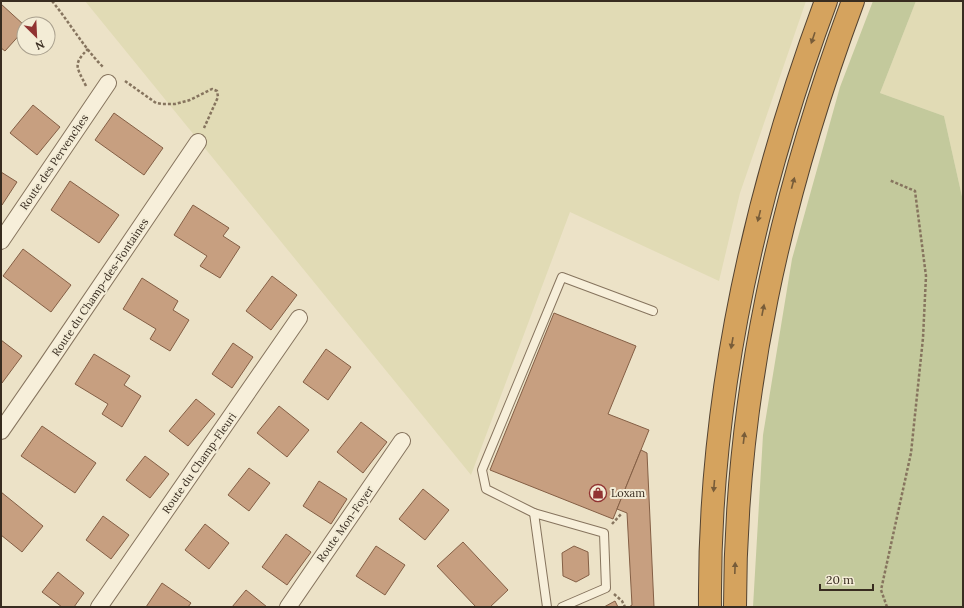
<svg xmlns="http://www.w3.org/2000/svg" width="964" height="608" font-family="Lora,serif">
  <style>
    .farmland { fill: #e1dbb5 }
    .green { fill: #c3c99c }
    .building { fill: #c79f80; stroke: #845f45 }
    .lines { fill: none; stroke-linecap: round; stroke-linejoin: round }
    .lane-casing { stroke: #86745e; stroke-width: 10 }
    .street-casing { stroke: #86745e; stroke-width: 18 }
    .highway-casing { stroke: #544331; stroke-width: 24 }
    .path { stroke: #86745e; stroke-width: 2.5; stroke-dasharray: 3 2; stroke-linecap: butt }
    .lane { stroke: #f7efda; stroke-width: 8 }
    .street { stroke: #f7efda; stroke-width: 16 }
    .highway { stroke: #d5a35e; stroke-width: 22 }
    .oneway { fill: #775c39 }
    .labels { text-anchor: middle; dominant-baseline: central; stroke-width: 4; stroke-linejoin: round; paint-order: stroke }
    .street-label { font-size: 11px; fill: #382c20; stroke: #f3ecd6 }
    .poi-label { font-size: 11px; fill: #382c20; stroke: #f3ecd6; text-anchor: start }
  </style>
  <rect width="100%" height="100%" fill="#ece2c7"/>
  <!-- farmland -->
  <g class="farmland">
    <polygon points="85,1 806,1 740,193 719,281 570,212 471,475"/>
    <polygon points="916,1 963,1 963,201 944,116 880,93"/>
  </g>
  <!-- green -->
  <polygon class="green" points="873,1 916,1 880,93 944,116 963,201 963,607 753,607 763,435 792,259 840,87"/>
  <!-- building -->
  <g class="building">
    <polygon points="1,4 24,25 24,30 5,51 1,48"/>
    <polygon points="33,105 60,127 37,155 10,133"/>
    <polygon points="114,113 163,148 144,175 95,140"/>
    <polygon points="1,172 17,182 2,205 1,205"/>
    <polygon points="70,181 119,215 99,243 51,210"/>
    <polygon points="193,205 229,228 223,236 240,247 220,278 200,266 207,256 174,235"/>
    <polygon points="23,249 71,285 51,312 3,276"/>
    <polygon points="272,276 297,295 271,330 246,311"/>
    <polygon points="142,278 178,301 173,310 189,320 170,351 150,339 156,329 123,309"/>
    <polygon points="554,313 636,346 608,414 649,430 613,519 490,470"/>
    <polygon points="1,340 22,356 2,383 1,382"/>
    <polygon points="233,343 253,357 232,388 212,374"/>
    <polygon points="326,349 351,367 328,400 303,382"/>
    <polygon points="94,354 130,376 124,385 141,396 122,427 102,414 108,404 75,384"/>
    <polygon points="196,399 215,414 188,446 169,431"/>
    <polygon points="279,406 309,430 287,457 257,433"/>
    <polygon points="361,422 387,442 363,473 337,452"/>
    <polygon points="42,426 96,463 75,493 21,456"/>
    <polygon points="641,450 647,453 654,607 629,607 632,605 627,513 617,509"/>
    <polygon points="145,456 169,474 150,498 126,480"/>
    <polygon points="249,468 270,483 249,511 228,495"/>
    <polygon points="319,481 347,499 331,524 303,506"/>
    <polygon points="423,489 449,510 425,540 399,519"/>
    <polygon points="1,492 43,526 22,552 1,535"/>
    <polygon points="103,516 129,535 111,559 86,540"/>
    <polygon points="205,524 229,543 209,569 185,550"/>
    <polygon points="286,534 311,552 287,585 262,567"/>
    <polygon points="463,542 508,590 490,607 476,607 437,566"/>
    <polygon points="376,546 405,565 385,595 356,576"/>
    <polygon points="574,546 588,552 589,575 576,582 563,576 562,553"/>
    <polygon points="58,572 84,593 74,607 62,607 42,592"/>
    <polygon points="162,583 191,603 188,607 146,607"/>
    <polygon points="246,590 267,607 232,607"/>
    <polygon points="615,601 618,607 604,607"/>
  </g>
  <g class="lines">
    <!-- lane casing -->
    <g class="lane-casing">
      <g id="lane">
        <polyline points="534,513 486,489 482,470 562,277 653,311"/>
        <polyline points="547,607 534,513 604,533 606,588 562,607"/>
      </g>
    </g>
    <!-- street casing -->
    <g class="street-casing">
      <g id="street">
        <polyline points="1,241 108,83"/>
        <polyline points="1,431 44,369 198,142"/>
        <polyline points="99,607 299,318"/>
        <polyline points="288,607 402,441"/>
      </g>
    </g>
    <!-- highway casing -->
    <g class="highway-casing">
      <g id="highway">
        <path d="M710 607C708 399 754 195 826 1"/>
        <path d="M735 607C735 396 780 198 853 1"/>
      </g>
    </g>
    <!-- path -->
    <g class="path">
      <path d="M52 1C70 23 84 48 104 68"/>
      <polyline points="125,81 156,103 162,104 175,104 190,100 212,89 217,91 218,97 204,128"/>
      <path d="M86 86C77 67 72 65 88 49"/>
      <polyline points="612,524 622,513"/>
      <polyline points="614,594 622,601 625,607"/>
      <polyline points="887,607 881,590 911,453 923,338 926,276 915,191 889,180"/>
    </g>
    <!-- lane -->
    <use href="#lane" class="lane"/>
    <!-- street -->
    <use href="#street" class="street"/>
    <!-- highway -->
    <use href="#highway" class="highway"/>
  </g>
  <!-- one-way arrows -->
  <defs><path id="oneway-solid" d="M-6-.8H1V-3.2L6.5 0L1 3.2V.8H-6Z"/></defs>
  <g class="oneway">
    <use href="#oneway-solid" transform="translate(813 38) rotate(109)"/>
    <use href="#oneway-solid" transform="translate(793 183) rotate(-75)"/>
    <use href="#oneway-solid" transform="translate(759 216) rotate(104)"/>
    <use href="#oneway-solid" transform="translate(763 310) rotate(-79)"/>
    <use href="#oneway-solid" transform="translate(732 343) rotate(100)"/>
    <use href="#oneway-solid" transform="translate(744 438) rotate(-83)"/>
    <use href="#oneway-solid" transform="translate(714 486) rotate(95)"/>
    <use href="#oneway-solid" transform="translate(735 568) rotate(-88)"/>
  </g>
  <!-- icons -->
  <defs>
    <g id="shop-ring" transform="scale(0.9)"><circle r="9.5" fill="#f3ecd6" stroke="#913332" stroke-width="1.5"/><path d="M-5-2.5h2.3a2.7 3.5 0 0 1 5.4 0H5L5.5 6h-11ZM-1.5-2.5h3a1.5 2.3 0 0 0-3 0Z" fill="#913332"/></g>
  </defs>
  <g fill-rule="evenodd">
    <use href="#shop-ring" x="598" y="493"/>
  </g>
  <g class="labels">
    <!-- street labels -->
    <g class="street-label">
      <text transform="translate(54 162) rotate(-56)">Route des Pervenches</text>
      <text transform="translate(100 287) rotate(-56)">Route du Champ-des-Fontaines</text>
      <text transform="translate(199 463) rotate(-55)">Route du Champ-Fleuri</text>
      <text transform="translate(345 524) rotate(-55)">Route Mon-Foyer</text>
    </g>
    <!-- poi labels -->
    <g class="poi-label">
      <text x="611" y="493">Loxam</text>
    </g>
  </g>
  <!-- border -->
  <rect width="964" height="608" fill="none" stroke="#382c20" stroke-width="4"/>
  <!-- north arrow -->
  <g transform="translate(36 36) rotate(156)"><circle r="19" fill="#f3ecd6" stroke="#a89f8d"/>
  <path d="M0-3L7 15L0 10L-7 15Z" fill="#913332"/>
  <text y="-6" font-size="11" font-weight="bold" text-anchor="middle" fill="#382c20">N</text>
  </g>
  <!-- scale -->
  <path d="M820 584v6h53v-6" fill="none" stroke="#382c20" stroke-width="2"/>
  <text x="826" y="584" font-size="12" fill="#382c20" stroke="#f3ecd6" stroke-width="3" paint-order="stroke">20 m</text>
</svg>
